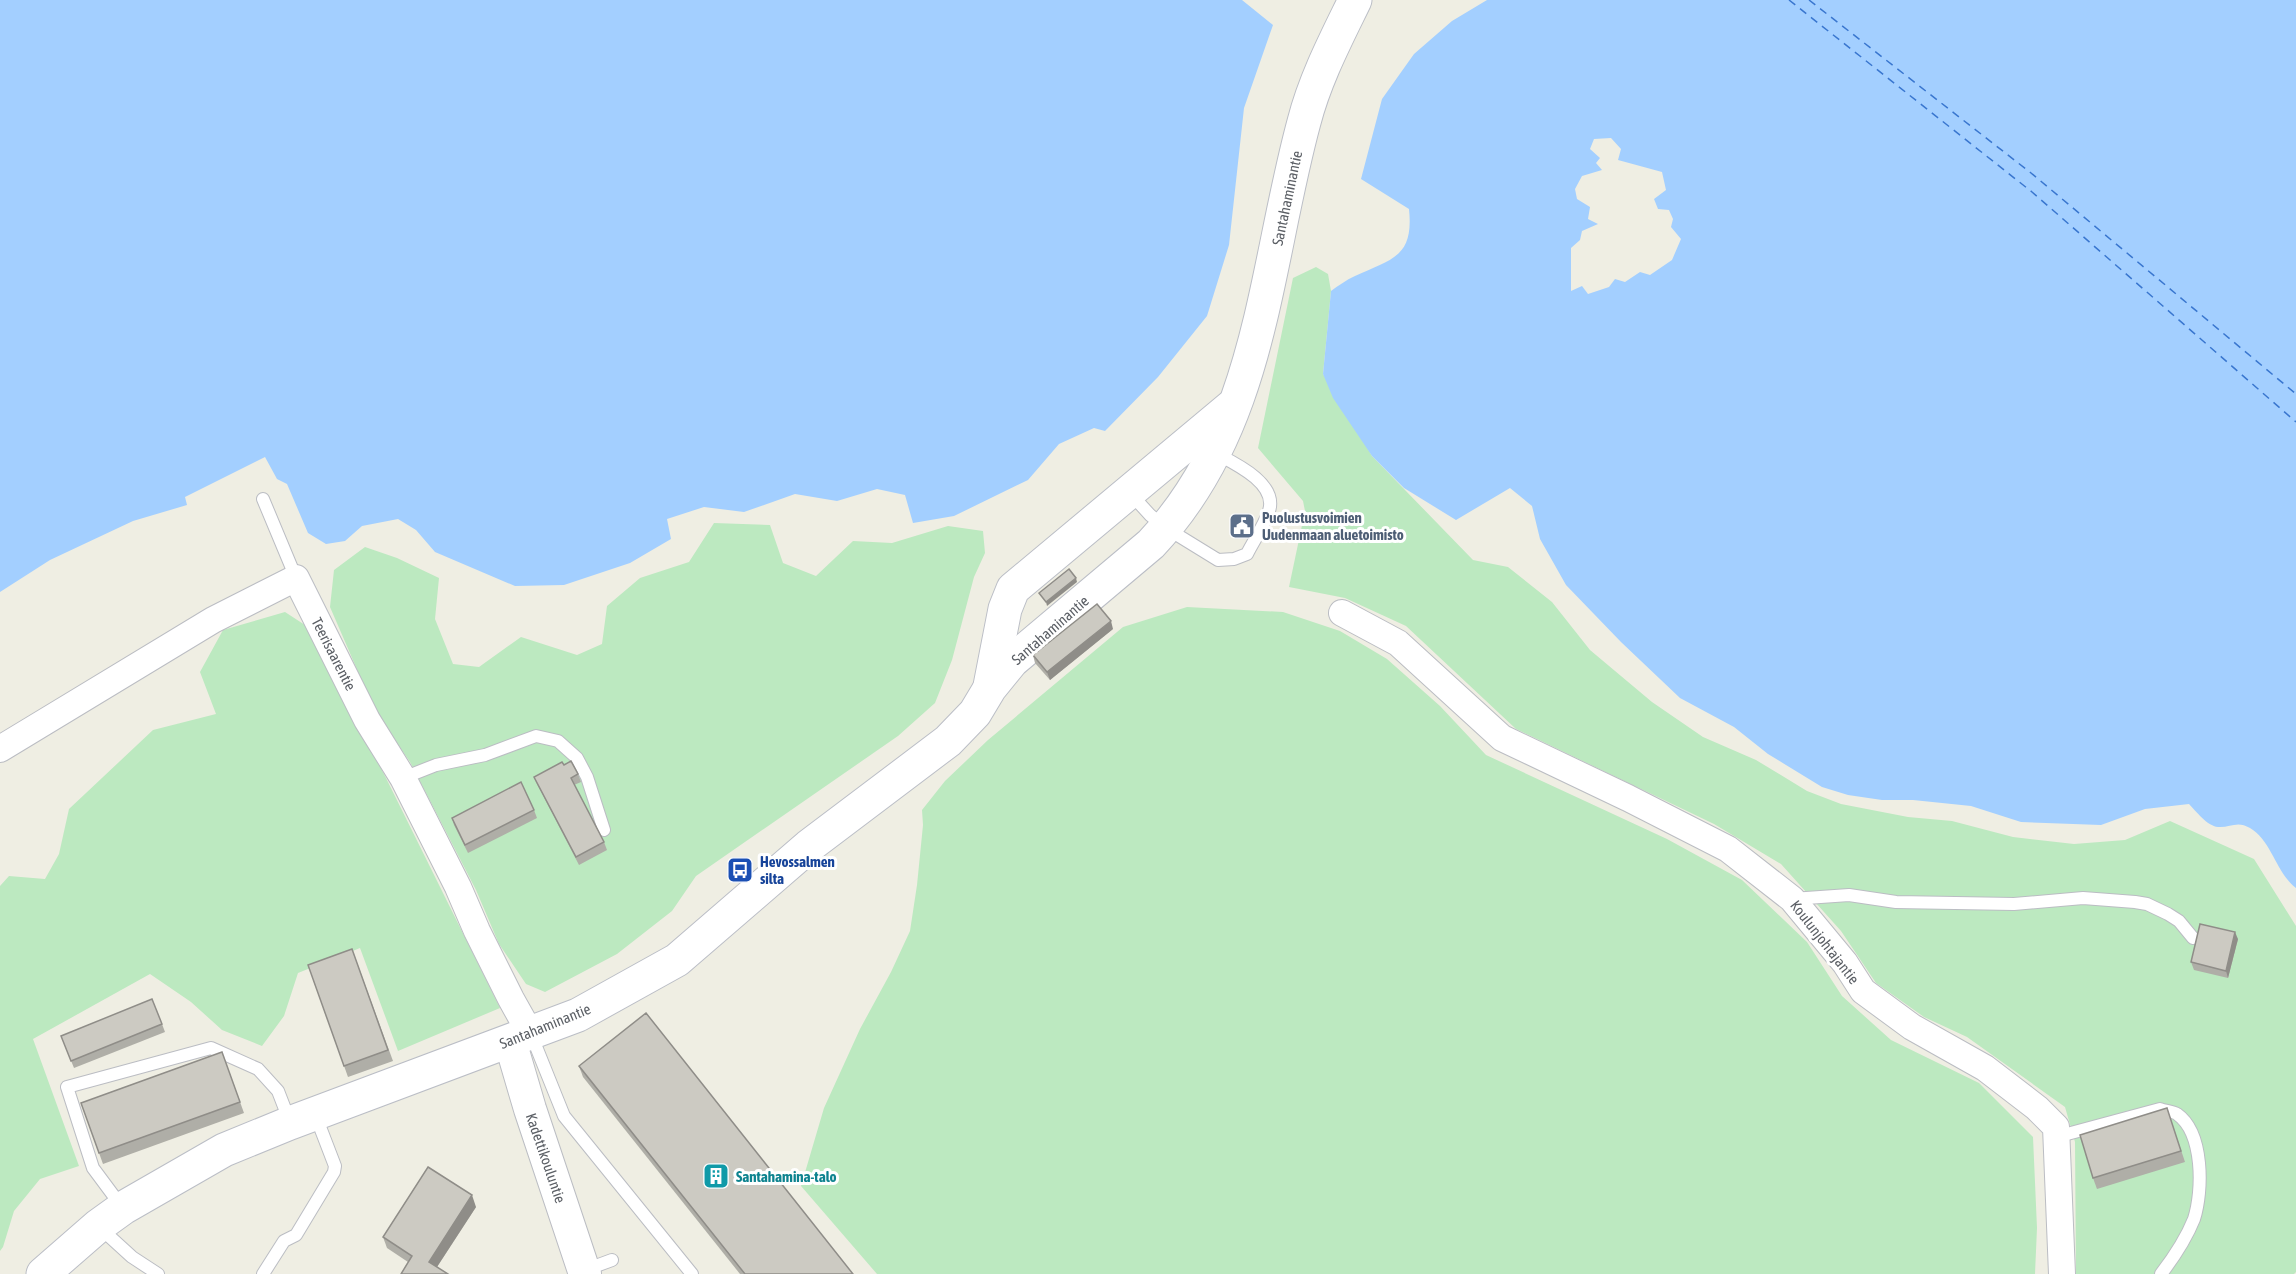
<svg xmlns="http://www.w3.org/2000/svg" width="2296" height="1274" font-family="'Asap Condensed',sans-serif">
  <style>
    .green { fill: #bce9c0 }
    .water { fill: #a3cfff; fill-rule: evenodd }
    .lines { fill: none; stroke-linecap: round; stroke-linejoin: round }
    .ferry { stroke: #3976cf; stroke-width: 1.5; stroke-dasharray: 8 6; stroke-linecap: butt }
    .service-casing { stroke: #bbbdc3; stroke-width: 14 }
    .minor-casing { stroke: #bbbdc3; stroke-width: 28 }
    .tertiary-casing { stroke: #bbbdc3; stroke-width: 34 }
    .secondary-casing { stroke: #bbbec6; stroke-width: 35 }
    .service { stroke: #fff; stroke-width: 12 }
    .minor { stroke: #fff; stroke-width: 26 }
    .tertiary { stroke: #fff; stroke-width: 32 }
    .secondary { stroke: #fff; stroke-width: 33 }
    .wall { fill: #afaea7 }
    .shaded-wall { fill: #8f8d88 }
    .building { fill: #cccac2; stroke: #8f8d88; stroke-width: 1.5 }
    .labels { text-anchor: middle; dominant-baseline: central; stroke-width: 6; stroke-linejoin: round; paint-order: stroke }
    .street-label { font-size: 15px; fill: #5b5f65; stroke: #fff }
    .service-label { font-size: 15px; font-weight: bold; fill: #4e5e75; stroke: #fff; text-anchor: start }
    .transit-label { font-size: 15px; font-weight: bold; fill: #164399; stroke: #fff; text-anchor: start }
    .culture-label { font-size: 15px; font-weight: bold; fill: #0d838f; stroke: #fff; text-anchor: start }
  </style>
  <rect width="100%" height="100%" fill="#efeee3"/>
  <!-- green -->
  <g class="green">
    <polygon points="1316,267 1328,274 1331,291 1323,374 1372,456 1473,560 1508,567 1552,602 1590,650 1652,702 1703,737 1756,760 1807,791 1841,804 1908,817 1952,821 2013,837 2074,844 2125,840 2170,821 2254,859 2296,926 2296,1272 2294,1274 2076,1274 2075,1142 2065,1107 1967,1037 1924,1017 1876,983 1841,931 1781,864 1714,824 1516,729 1406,626 1345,598 1289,587 1305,511 1303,501 1258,448 1293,278"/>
    <polygon points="714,523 770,525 783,563 816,576 853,541 892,543 948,526 983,531 985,553 974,577 952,660 935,703 898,736 696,876 672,911 617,954 545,992 526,984 499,944 476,890 410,762 375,711 330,607 334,570 365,547 397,558 439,578 435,619 453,664 479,667 521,637 577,655 602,644 607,606 640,578 689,562"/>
    <polygon points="1187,607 1283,612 1340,631 1387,659 1440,706 1486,755 1667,839 1742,880 1807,942 1842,996 1891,1040 1979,1083 2033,1137 2037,1228 2035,1274 877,1274 801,1186 824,1108 860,1029 891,972 910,931 917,885 923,825 922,810 945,781 988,740 1123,627"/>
    <polygon points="285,612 308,627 385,776 500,1008 398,1051 360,948 298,973 284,1016 262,1046 222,1030 191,1002 150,974 33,1039 79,1166 40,1179 14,1211 3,1247 0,1251 0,886 9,876 45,879 59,854 69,809 153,730 216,714 200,672 223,630"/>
  </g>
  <!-- water -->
  <g class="water">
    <polygon points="0,0 1242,0 1273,25 1244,108 1229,245 1207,316 1158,377 1105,431 1094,428 1059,444 1028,480 954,516 913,523 905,495 877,489 837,501 795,494 744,512 704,507 667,519 671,539 630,563 564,585 515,586 435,552 416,530 398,519 362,526 345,541 326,544 308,533 287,484 277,479 265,457 185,497 187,505 133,521 50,560 0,592"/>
    <path d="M1487 0H2296V888C2276 873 2272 841 2250 828 2237 820 2230 828 2218 827 2207 826 2196 811 2189 804L2145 809 2101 825 2021 822 1971 806 1913 800H1882L1848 795 1822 787 1768 754 1734 727 1680 698 1621 642 1566 585 1540 539 1532 506 1510 488 1456 520 1404 488 1372 456 1333 398 1323 374 1331 291C1338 286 1346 280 1355 276 1392 259 1414 257 1409 209L1361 179 1382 99 1414 54 1452 21ZM1611 138 1621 149 1618 160 1662 172 1666 190 1654 199 1658 209 1669 210 1673 219 1671 227 1681 239 1672 260 1650 275 1640 272 1625 282 1615 279 1609 287 1588 294 1582 286 1571 291V248L1580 240 1582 231 1598 224 1588 219 1590 207 1577 199 1575 189 1582 176 1602 170 1596 163 1600 158 1590 149 1594 139Z"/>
  </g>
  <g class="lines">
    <!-- ferry -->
    <g class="ferry">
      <polyline points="1789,0 2032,192 2296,422"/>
      <polyline points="1809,0 2031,173 2296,394"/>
    </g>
    <!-- service casing -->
    <g class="service-casing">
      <g id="service">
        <path d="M1130 493 1150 515 1166 528 1218 560 1234 559 1247 554C1254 540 1264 526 1269 511 1278 483 1234 463 1215 453"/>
        <polyline points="263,499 296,578"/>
        <polyline points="403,778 436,765 485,755 536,736 558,741 577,758 587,777 604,830"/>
        <polyline points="1792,899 1849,895 1896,902 2014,904 2083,898 2135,902 2147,904 2168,914 2179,921 2193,938"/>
        <polyline points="531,1034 564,1116 692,1274"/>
        <path d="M2056 1137 2160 1109C2165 1111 2173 1111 2177 1114 2204 1133 2203 1191 2194 1219 2186 1239 2174 1257 2161 1274"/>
        <polyline points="122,1207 93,1168 67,1087 211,1048 258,1069 278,1091 290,1122"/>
        <polyline points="98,1226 132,1257 158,1274"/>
        <polyline points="585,1270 612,1260"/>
        <polyline points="263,1274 284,1241 296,1235 334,1172 335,1166 315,1114"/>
      </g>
    </g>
    <!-- minor casing -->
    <g class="minor-casing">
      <g id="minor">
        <polyline points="1342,613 1398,643 1502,738 1628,798 1728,849 1792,899 1845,963 1863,991 1912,1027 1985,1068 2037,1108 2056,1127 2062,1274"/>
        <polyline points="0,749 213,620 296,578 367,720 403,778 458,887 477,931 511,999 530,1033"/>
      </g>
    </g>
    <!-- tertiary casing -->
    <g class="tertiary-casing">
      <polyline id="tertiary" points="510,1041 530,1109 585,1274"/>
    </g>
    <!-- secondary casing -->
    <g class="secondary-casing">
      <g id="secondary">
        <polyline points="990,686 1005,609 1013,589 1231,407"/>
        <path d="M43 1274 98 1226 123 1208 224 1150 290 1123 578 1015 677 960 809 846 948 741 975 713 990 688 1012 661 1151 544C1262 426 1264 269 1304 122 1315 79 1336 39 1355 0"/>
      </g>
    </g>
    <!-- service -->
    <use href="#service" class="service"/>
    <!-- minor -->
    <use href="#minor" class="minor"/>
    <!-- tertiary -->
    <use href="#tertiary" class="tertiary"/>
    <!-- secondary -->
    <use href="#secondary" class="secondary"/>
  </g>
  <!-- wall -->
  <g class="wall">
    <polygon points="1113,629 1050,680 1035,663 1033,655"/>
    <polygon points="578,774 581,782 574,785 604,842 607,850 579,865 537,784 534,777"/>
    <polygon points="534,810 537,818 468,853 454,825 452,818"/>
    <polygon points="2238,939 2228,978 2194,970 2191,962"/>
    <polygon points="352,949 393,1061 348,1077 308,965"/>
    <polygon points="162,1024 165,1032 74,1068 61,1036"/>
    <polygon points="222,1052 244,1113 103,1164 81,1103"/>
    <polygon points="579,1066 853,1274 740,1274 583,1077"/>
    <polygon points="2167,1108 2185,1162 2097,1189 2093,1178"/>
    <polygon points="476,1207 437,1267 408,1262 387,1248 383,1237"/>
  </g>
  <!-- shaded-wall -->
  <g class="shaded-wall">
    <polygon points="1076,578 1077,582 1047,606 1046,602"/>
    <polygon points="1111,621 1113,629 1050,680 1047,672"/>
    <polygon points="2235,932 2238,939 2228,978 2226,971"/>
    <polygon points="472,1195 476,1207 433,1273 429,1262"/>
  </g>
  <!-- building -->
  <g class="building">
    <polygon points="1069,569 1076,578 1046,602 1039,593"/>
    <polygon points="1097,604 1111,621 1047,672 1033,655"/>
    <polygon points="571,761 578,774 571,778 604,842 576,857 534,777 562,762 564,765"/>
    <polygon points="521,782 534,810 465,845 452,818"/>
    <polygon points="2200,924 2235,932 2226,971 2191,962"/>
    <polygon points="352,949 388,1050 344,1066 308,965"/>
    <polygon points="152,999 162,1024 71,1061 61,1036"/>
    <polygon points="646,1013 853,1274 745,1274 579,1066"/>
    <polygon points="222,1052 240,1102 99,1153 81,1103"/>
    <polygon points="2167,1108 2181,1151 2093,1178 2080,1135"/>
    <polygon points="428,1167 472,1195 429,1262 448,1274 401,1274 412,1256 383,1237"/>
  </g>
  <!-- icons -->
  <defs>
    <g id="civic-square" transform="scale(1.35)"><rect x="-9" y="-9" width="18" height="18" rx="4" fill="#5c6f8a" stroke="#fff"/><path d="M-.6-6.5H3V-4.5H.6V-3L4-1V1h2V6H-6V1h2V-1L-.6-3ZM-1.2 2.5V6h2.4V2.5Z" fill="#fff"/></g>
    <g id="bus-square" transform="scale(1.35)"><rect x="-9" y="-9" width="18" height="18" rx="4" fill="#1a4fb4" stroke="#fff"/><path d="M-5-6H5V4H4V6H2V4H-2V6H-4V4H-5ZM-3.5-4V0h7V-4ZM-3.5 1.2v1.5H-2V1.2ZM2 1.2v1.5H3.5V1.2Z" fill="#fff"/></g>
    <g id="building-square" transform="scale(1.35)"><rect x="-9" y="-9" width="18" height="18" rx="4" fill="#0f9aa8" stroke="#fff"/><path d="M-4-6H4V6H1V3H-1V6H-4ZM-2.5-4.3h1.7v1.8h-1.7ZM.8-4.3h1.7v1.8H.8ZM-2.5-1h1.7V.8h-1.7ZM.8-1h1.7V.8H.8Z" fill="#fff"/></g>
  </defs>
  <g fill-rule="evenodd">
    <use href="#civic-square" x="1242" y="526"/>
    <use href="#bus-square" x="740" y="870"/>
    <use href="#building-square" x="716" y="1176"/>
  </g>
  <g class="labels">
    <!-- street labels -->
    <g class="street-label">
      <text transform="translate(1287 198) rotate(-78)">Santahaminantie</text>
      <text transform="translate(1050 630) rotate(-41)">Santahaminantie</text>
      <text transform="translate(334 654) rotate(63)">Teerisaarentie</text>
      <text transform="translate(1825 942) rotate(52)">Koulunjohtajantie</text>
      <text transform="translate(545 1026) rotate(-22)">Santahaminantie</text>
      <text transform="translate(546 1158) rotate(71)">Kadettikouluntie</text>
    </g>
    <!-- service labels -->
    <g class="service-label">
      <text x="1262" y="517">Puolustusvoimien<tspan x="1262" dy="17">Uudenmaan aluetoimisto</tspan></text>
    </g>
    <!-- transit labels -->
    <g class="transit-label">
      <text x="760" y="861">Hevossalmen<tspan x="760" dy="17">silta</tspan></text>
    </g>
    <!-- culture labels -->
    <g class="culture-label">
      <text x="736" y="1176">Santahamina-talo</text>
    </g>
  </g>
</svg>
